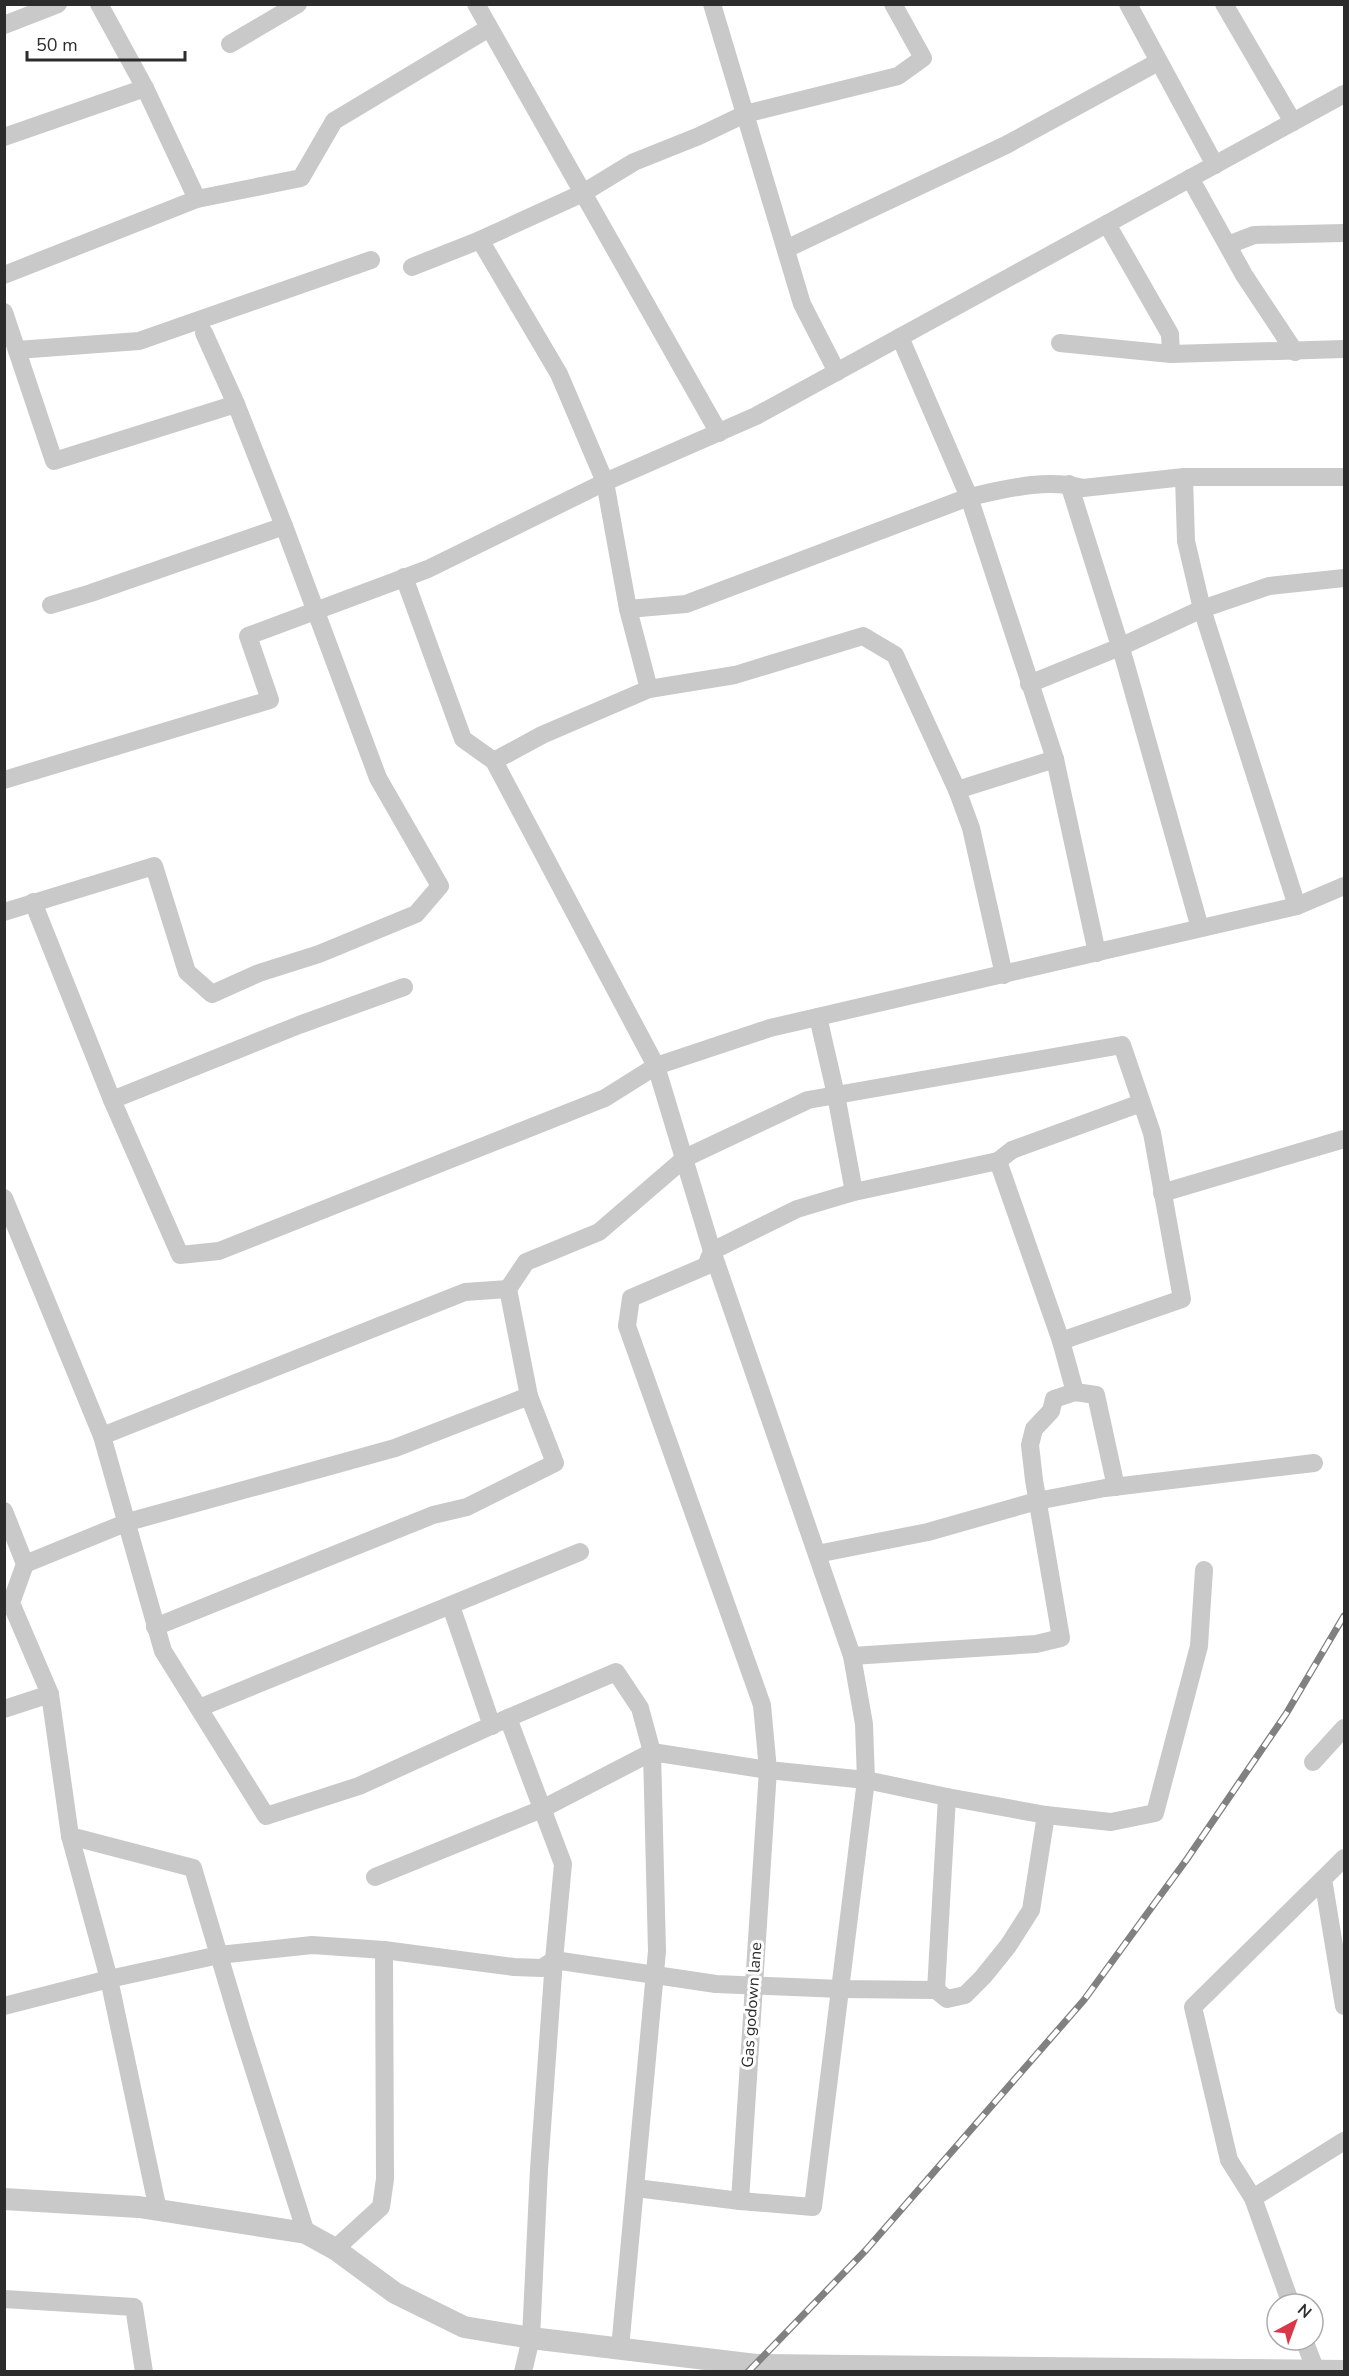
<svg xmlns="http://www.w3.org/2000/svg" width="1349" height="2376" font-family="'Nunito Sans',sans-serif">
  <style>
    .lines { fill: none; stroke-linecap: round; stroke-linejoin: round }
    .minor { stroke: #c9c9c9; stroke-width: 18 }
    .tertiary { stroke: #c9c9c9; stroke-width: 22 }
    .rail-casing { stroke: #818181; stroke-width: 7 }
    .rail { stroke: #fff; stroke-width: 4.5; stroke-dasharray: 14; stroke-linecap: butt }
    .labels { text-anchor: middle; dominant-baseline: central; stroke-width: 6; stroke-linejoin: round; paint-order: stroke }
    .street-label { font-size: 16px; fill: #2c2c2c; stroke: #fff }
  </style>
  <rect width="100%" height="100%" fill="#fff"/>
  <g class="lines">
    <!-- minor -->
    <g class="minor">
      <polyline points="476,4 719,433"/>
      <polyline points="712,4 802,304 837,372"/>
      <polyline points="1128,4 1215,165"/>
      <polyline points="1224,4 1293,122"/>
      <polyline points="4,25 58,4"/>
      <polyline points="230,44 298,4"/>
      <polyline points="4,137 145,88"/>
      <polyline points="1190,178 1244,275 1295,352"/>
      <polyline points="197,199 301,178 334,121 489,28"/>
      <polyline points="1107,224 1170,334 1171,354"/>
      <polyline points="480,240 559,374 605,482 628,609 649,689"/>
      <polyline points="1228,245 1254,235 1344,233"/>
      <polyline points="786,249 1006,145 1158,62"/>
      <polyline points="412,267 480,240 583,193 634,162 699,136 745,114 898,76 923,58 893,4"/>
      <polyline points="4,275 197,199 145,88 99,4"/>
      <polyline points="4,312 54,461 236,404 284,526 378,778 440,886 416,914 319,954 259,973 212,994 187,972 154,866 4,912"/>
      <polyline points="204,333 236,404"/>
      <polyline points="900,337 969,497 1055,759 1097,953"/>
      <polyline points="1060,343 1171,354 1344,349"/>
      <polyline points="17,350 139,341 371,260"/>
      <polyline points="1184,477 1186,541 1202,609 1297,906"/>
      <polyline points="1069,484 1125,662 1200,928"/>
      <polyline points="404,577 463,739 494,761 656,1066 712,1251 852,1656 864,1724 866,1780 813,2207 740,2201"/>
      <polyline points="51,605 91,593 284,526"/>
      <path d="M628 609 686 604 969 497C1006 489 1046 478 1083 488L1184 477H1344"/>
      <polyline points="1029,684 1120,647 1202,609 1269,586 1344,578"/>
      <polyline points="494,761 542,735 649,689 735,675 863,636 895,655 957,790 971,828 1004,975"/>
      <polyline points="4,780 270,700 248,636 428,569 605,482 756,416 1344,94"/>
      <polyline points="957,790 1055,759"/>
      <polyline points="33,902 112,1100 180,1255 219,1251 605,1098 656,1066 770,1028 1297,906 1344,886"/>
      <polyline points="818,1017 836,1095 854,1192"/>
      <polyline points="112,1100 299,1025 404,987"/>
      <polyline points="1162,1193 1344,1139"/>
      <polyline points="4,1198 102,1436 163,1651 266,1816 359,1786 508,1718 563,1864 554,1960 539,2169 531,2338 523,2372"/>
      <polyline points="1075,1392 1061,1341 998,1161 1012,1150 1141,1103"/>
      <polyline points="102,1436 465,1292 508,1289"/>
      <polyline points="4,1511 25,1564 11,1603 50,1694"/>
      <polyline points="817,1554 928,1532 1037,1501 1105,1488 1314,1463"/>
      <polyline points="25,1564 128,1522 395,1448 529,1396"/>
      <polyline points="451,1606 492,1726"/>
      <polyline points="155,1627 433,1515 467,1507 555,1463 529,1396 508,1289 526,1262 599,1232 685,1158 808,1100 1122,1045 1152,1133 1182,1299 1061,1341"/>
      <polyline points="852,1656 1036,1644 1061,1638 1034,1480 1030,1445 1034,1429 1051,1411 1054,1399 1075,1392 1096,1395 1116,1487"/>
      <polyline points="199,1708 580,1552"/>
      <polyline points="4,1709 50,1694 70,1836 193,1868 241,2029 306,2233"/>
      <polyline points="1313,1762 1344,1728"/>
      <polyline points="70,1836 109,1979 158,2210"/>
      <polyline points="1344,1858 1323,1879 1344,2006"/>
      <polyline points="375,1877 542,1809 652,1752 640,1708 616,1672 508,1718"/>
      <polyline points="936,1990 947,1797"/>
      <polyline points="4,2006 109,1979 219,1955 312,1945 384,1950 514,1967 542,1968 554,1960 716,1984 841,1989 936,1990 947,1999 965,1995 983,1977 1008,1946 1031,1910 1046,1815"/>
      <polyline points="636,2188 740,2201 768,1770 762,1705 627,1326 631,1298 706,1266 712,1251 797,1209 854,1192 998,1161"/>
      <polyline points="1253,2198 1229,2160 1193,2007 1323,1879"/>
      <polyline points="335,2249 381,2207 385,2179 384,1950"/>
      <polyline points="4,2299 134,2307 144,2372"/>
      <polyline points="1291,2304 1253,2198 1344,2141"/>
      <polyline points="1304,2340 1316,2371"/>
      <polyline points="620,2348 657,1951 652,1752 768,1770 866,1780 947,1797 1046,1815 1111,1822 1155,1813 1199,1646 1204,1570"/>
    </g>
    <!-- tertiary -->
    <polyline class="tertiary" points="4,2199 139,2207 306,2233 335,2249 395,2293 464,2327 531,2338 756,2365 1344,2371"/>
    <!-- rail casing -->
    <g class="rail-casing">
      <polyline id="rail" points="748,2372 866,2250 1084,2000 1187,1859 1286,1714 1344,1616"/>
    </g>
    <!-- rail -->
    <use href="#rail" class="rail"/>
  </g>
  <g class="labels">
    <!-- street labels -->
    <g class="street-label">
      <text transform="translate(752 2005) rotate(-86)">Gas godown lane</text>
    </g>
  </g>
  <!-- border -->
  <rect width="1349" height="2376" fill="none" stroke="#2c2c2c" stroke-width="12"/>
  <!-- north arrow -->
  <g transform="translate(1295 2322) rotate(41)"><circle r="28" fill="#ffffff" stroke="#ababab" stroke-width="1.5"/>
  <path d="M0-4.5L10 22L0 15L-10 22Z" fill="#d9374a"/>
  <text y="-9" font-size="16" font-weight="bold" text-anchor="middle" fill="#2c2c2c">N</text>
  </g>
  <!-- scale -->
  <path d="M27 51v9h158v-9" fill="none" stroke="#2c2c2c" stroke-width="3"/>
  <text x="36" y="51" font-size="18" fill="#2c2c2c" stroke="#ffffff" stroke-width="4.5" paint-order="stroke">50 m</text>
</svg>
